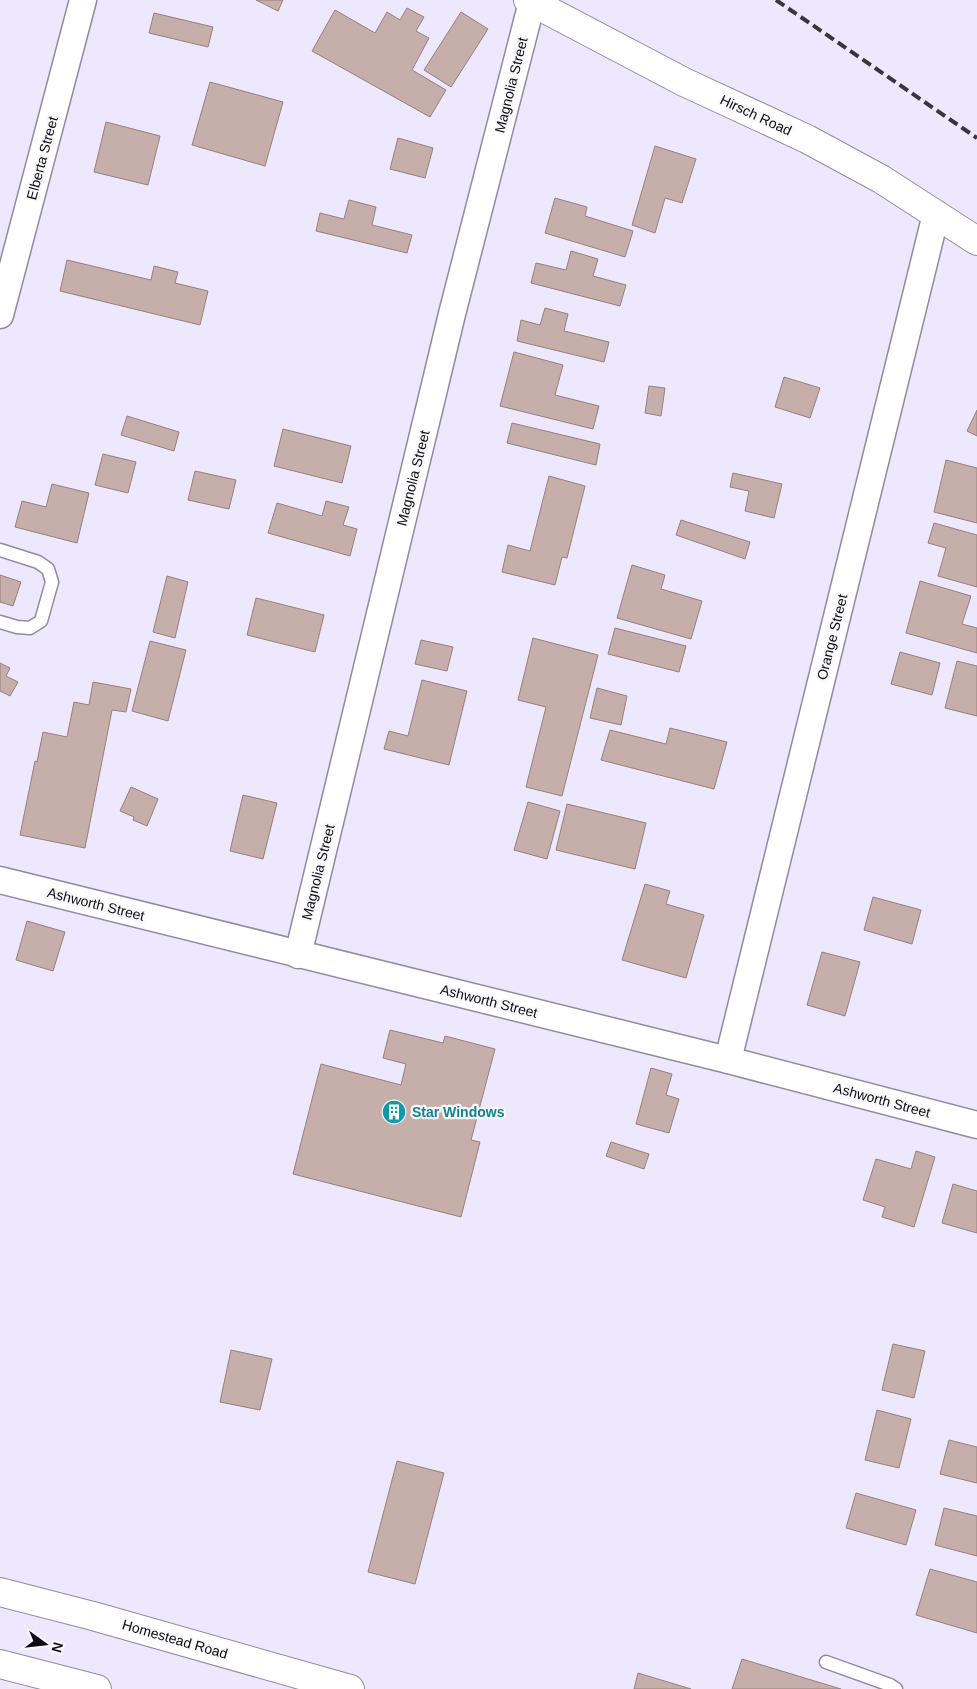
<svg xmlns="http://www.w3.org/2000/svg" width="977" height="1689" font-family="Arial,sans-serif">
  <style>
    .building { fill: #c6afaa; stroke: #96807b }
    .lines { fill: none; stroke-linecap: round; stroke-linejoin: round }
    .service-casing { stroke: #908b9d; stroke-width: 15 }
    .minor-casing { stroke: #908b9d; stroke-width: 29 }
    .secondary-casing { stroke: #908b9d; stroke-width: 30 }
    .service { stroke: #fff; stroke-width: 12 }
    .minor { stroke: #fff; stroke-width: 26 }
    .secondary { stroke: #fff; stroke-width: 28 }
    .rail { stroke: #38353e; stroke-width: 4; stroke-dasharray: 10 5; stroke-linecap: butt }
    .labels { text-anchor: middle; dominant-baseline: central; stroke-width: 4.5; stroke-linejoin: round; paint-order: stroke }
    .street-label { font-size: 14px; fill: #0d0b11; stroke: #f9f8fc }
    .culture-label { font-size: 14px; font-weight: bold; fill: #0d838f; stroke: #f9f8fc; text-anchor: start }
  </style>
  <rect width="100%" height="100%" fill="#ede8fd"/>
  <!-- building -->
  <g class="building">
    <polygon points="256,0 283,0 278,11"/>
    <polygon points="407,8 424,17 416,31 429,38 412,70 446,90 430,117 312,51 335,10 375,33 387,12 400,20"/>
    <polygon points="461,12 488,29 451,87 424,70"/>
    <polygon points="154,13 213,27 208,47 149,33"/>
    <polygon points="210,82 283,102 265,166 192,145"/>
    <polygon points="106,122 160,136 148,185 94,172"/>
    <polygon points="398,138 433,148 425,178 390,169"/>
    <polygon points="655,146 696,159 682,203 665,198 655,233 632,225"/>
    <polygon points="555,198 587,207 585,216 633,231 625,257 545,233"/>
    <polygon points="349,200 376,207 372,225 412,235 407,253 316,231 320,213 344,219"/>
    <polygon points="571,251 598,259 593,276 626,285 620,306 531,283 536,263 566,270"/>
    <polygon points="67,260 151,280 154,266 178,272 175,283 208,291 200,325 60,291"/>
    <polygon points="545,308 568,314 564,331 609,342 604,362 517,341 521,320 540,325"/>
    <polygon points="514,352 563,365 555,395 599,406 593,429 500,406"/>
    <polygon points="784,377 820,388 810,418 775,407"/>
    <polygon points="649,386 665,388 661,416 645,413"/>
    <polygon points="977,410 977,436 967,431"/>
    <polygon points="127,416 179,432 174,451 121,435"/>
    <polygon points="512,423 600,444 596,465 507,443"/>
    <polygon points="283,429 351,446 342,483 274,466"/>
    <polygon points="103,454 136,462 128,493 95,485"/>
    <polygon points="946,460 977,468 977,523 934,512"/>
    <polygon points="195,471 236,480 229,509 188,500"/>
    <polygon points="733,473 782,484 774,518 745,511 749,491 730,487"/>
    <polygon points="549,476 585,486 567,558 562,557 555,585 502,572 508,545 530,551"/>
    <polygon points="52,484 89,493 77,543 15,527 22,501 46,507"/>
    <polygon points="326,501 349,507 343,525 357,529 350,556 268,533 277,503 322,516"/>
    <polygon points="681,520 750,542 745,559 676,535"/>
    <polygon points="934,523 977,535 977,587 938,576 946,548 928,543"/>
    <polygon points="632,565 665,575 661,589 702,601 691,639 617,618"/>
    <polygon points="0,575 21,582 13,606 0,602"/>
    <polygon points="167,576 188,582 175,638 153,632"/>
    <polygon points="920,581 971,596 962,624 977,628 977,653 906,633"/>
    <polygon points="256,598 324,615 315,652 247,635"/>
    <polygon points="615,628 686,646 679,672 608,654"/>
    <polygon points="533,638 598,655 562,796 526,787 546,707 518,700"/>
    <polygon points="421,640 453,647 447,671 415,664"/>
    <polygon points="150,641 186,650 168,721 132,711"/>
    <polygon points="900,652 940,663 932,695 891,684"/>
    <polygon points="957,661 977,666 977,716 945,708"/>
    <polygon points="0,663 10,668 6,676 18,682 10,696 0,691"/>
    <polygon points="422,680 467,691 449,765 384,749 389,731 408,736"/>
    <polygon points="93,682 131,689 126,712 112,710 85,848 20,835 35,761 37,762 43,732 67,737 74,702 89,705"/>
    <polygon points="597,688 627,696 621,725 590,718"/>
    <polygon points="670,728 727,742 714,789 601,760 610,730 666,744"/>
    <polygon points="131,787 158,799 147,826 133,820 134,817 120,811"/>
    <polygon points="243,795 277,803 263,859 230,851"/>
    <polygon points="528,802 560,811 547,859 514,850"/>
    <polygon points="567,804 646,823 635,869 556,850"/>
    <polygon points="645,884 670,891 666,904 704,915 686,978 622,960"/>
    <polygon points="873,897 921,910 912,944 864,930"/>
    <polygon points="27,921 65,932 53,971 16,960"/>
    <polygon points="822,952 860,962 845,1016 807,1005"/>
    <polygon points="390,1030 443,1043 445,1036 495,1049 471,1140 480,1142 461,1217 293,1174 321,1064 401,1085 406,1064 383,1058"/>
    <polygon points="651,1068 672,1074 666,1095 679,1099 669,1133 636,1124"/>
    <polygon points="611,1142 649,1154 644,1169 606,1156"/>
    <polygon points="916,1151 935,1157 914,1227 882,1217 885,1207 863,1200 876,1159 911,1169"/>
    <polygon points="953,1184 977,1191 977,1233 942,1223"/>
    <polygon points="893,1344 925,1351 914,1398 882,1390"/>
    <polygon points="231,1350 272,1359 260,1410 220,1402"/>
    <polygon points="877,1410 911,1419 899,1468 865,1460"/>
    <polygon points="949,1440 977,1447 977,1483 940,1474"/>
    <polygon points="397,1461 444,1473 415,1584 368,1572"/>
    <polygon points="856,1493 916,1510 906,1545 846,1528"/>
    <polygon points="944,1508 977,1516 977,1556 935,1545"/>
    <polygon points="930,1569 977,1582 977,1633 916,1615"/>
    <polygon points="742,1659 841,1689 732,1689"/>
    <polygon points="638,1673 691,1689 634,1689"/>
  </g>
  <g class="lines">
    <!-- service casing -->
    <g class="service-casing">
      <g id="service">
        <polyline points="0,550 38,562 48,569 52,582 41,621 30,628 17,627 0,622"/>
        <polyline points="826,1662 890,1685 896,1689"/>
      </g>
    </g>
    <!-- minor casing -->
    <g class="minor-casing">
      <g id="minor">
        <polyline points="0,315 83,0"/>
        <polyline points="0,880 728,1060 977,1125"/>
        <polyline points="298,955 452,314 532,2"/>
        <polyline points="728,1060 936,214"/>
      </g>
    </g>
    <!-- secondary casing -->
    <g class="secondary-casing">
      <g id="secondary">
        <polyline points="528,0 684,82 807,139 881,179 977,241"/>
        <polyline points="0,1592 93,1616 350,1689"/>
        <polyline points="0,1664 97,1689"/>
      </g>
    </g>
    <!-- service -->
    <use href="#service" class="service"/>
    <!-- minor -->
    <use href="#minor" class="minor"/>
    <!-- secondary -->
    <use href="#secondary" class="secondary"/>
    <!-- rail -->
    <polyline class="rail" points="776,0 977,138"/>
  </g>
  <!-- icons -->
  <defs>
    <g id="building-disc" transform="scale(1.25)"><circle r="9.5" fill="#0f9aa8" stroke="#f9f8fc"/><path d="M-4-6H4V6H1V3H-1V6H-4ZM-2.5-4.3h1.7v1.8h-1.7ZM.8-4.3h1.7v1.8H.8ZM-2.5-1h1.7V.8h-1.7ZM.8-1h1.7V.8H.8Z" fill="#fff"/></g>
  </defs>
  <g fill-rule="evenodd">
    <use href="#building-disc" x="394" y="1112"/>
  </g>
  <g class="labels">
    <!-- street labels -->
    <g class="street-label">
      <text transform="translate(511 85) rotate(-76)">Magnolia Street</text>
      <text transform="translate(756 115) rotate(25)">Hirsch Road</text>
      <text transform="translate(42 158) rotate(-75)">Elberta Street</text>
      <text transform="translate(413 478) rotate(-76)">Magnolia Street</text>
      <text transform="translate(832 637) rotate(-76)">Orange Street</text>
      <text transform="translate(318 872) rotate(-76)">Magnolia Street</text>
      <text transform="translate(96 904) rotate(14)">Ashworth Street</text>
      <text transform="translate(489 1001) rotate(14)">Ashworth Street</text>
      <text transform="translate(882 1100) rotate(15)">Ashworth Street</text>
      <text transform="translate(175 1639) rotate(16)">Homestead Road</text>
    </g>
    <!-- culture labels -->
    <g class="culture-label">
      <text x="412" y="1112">Star Windows</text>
    </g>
  </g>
  <!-- north arrow -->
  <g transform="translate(45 1644) rotate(105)" stroke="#f9f8fc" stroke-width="4" paint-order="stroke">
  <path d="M0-4L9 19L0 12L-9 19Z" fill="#0d0b11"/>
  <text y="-8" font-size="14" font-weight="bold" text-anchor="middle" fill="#0d0b11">N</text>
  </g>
</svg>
